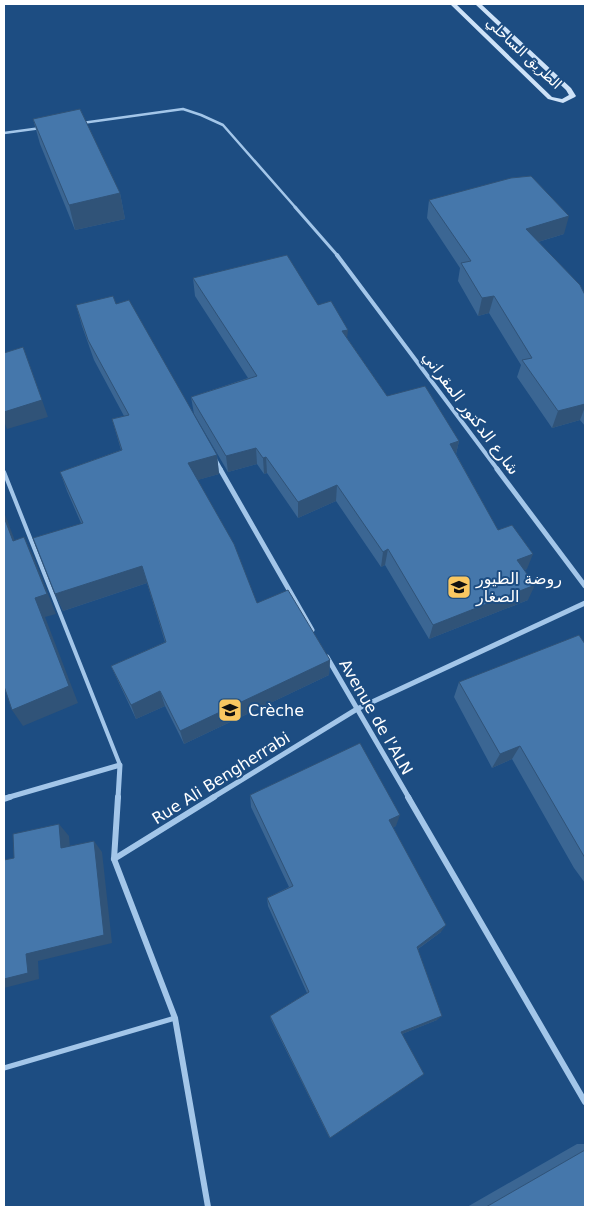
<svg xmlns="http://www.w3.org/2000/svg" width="589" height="1211" font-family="'DejaVu Sans','Noto Naskh Arabic',sans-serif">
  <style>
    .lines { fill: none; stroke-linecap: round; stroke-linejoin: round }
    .lane-far3 { stroke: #a3c6e9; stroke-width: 2.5 }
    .lane-far2 { stroke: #a3c6e9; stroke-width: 3 }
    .lane-far1 { stroke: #a3c6e9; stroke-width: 4 }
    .lane { stroke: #a3c6e9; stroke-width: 5 }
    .street-far2 { stroke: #a3c6e9; stroke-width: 4 }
    .street-far1 { stroke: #a3c6e9; stroke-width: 5 }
    .street { stroke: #a3c6e9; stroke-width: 6 }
    .secondary { fill: #cee2f7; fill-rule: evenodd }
    .wall { fill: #3b6693 }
    .shaded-wall { fill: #305378 }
    .building { fill: #4577ab; stroke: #305378 }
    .labels { text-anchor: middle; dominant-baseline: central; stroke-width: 4; stroke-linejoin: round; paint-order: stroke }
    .far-street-label { font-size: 14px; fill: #fff; stroke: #1d4d82 }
    .street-label { font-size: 16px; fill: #fff; stroke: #1d4d82 }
    .poi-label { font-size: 16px; fill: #fff; stroke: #1d4d82; text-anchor: start }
  </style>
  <rect width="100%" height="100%" fill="#1d4d82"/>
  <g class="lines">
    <!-- lane-far3 -->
    <g class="lane-far3">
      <polyline points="82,123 183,109 201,115 223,125 296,208"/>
      <polyline points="4,133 41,128"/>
    </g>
    <!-- lane-far2 -->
    <polyline class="lane-far2" points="295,207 337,255"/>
    <!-- lane-far1 -->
    <polyline class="lane-far1" points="4,472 120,765"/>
    <!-- lane -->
    <polyline class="lane" points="4,1068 175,1018"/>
    <!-- street-far2 -->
    <g class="street-far2">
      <polyline points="337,255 498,470"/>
      <polyline points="215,459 221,470"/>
    </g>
    <!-- street-far1 -->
    <g class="street-far1">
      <polyline points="220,469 312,630"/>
      <polyline points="497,469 585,586"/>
      <polyline points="327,657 409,798"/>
      <polyline points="6,798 120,765 118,798"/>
      <polyline points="212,798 357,709 585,603"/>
    </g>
    <!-- street -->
    <g class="street">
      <polyline points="118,797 114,859 175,1018 208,1207"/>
      <polyline points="408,797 585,1102"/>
      <polyline points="4,799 10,797"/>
      <polyline points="114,859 214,797"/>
    </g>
    <!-- secondary -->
    <polygon class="secondary" points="450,4 456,4 552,97 562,99 569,95 566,90 475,4 481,4 571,88 576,96 575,97 563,103 548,99"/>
  </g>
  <!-- wall -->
  <g class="wall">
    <polygon points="33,119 120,193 125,219 75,230 40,144"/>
    <polygon points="429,200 564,234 538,242 585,295 585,426 580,420 552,428 517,377 521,365 489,313 478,316 458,281 460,268 427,218"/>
    <polygon points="193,278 318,305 347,338 387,396 459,441 456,454 498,530 527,569 524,570 528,600 429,639 385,565 381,567 336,501 298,518 267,473 264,474 257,464 228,472 194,414 191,397 248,378 195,296"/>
    <polygon points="116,304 217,455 219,474 197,480 257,603 330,660 329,675 184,744 165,706 136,719 118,681 111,666 165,642 147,583 63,611 55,594 81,523 67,491 60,472 121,450 112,419 124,416 94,360 82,326 76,305"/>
    <polygon points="585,644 585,883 574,868 512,759 492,768 454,697 459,682"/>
    <polygon points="250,795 396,826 393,827 441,932 418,949 437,1020 402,1034 330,1138 329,1137 271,1020 270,1016 307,993 268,906 267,898 289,887 251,807"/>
    <polygon points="577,1144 585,1144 585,1207 467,1207"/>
  </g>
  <!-- shaded-wall -->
  <g class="shaded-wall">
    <polygon points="120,193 125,219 75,230 69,205"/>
    <polygon points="569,216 564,234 521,247 526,229"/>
    <polygon points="494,296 489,313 478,316 482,298"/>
    <polygon points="348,330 346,348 342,331"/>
    <polygon points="42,400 48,417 7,429 4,421 4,412"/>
    <polygon points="585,404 585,407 580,420 552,428 558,411"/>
    <polygon points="459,441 455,458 450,444"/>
    <polygon points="256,448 257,464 228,472 226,456"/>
    <polygon points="217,455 219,474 191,482 188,463"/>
    <polygon points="266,457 267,473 264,474 263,458"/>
    <polygon points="337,485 336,501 298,518 298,502"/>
    <polygon points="4,512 23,562 13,541 4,517"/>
    <polygon points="24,537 34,558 56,614 45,617 78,703 23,726 12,710"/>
    <polygon points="388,549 385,565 381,567 383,552"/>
    <polygon points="533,554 527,569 511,575 517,560"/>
    <polygon points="142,566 147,583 63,611 55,594"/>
    <polygon points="535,585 528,600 429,639 433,625"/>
    <polygon points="330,660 329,675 184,744 180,731"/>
    <polygon points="160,691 165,706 136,719 131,705"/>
    <polygon points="520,746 512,759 492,768 500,754"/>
    <polygon points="400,815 396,826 386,831 389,820"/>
    <polygon points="59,824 69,836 71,858 61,848"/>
    <polygon points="94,841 102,852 112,943 38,961 39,979 4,988 4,979 26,954"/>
    <polygon points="446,925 441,932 412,953 417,947"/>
    <polygon points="442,1016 437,1020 397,1036 401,1032"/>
  </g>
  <!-- building -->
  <g class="building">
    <polygon points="80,109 120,193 69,205 33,119"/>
    <polygon points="531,176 569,216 526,229 580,285 585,295 585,404 558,411 522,360 532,358 494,296 482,298 461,263 471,261 429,200 511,178"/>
    <polygon points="287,255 318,305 331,301 348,330 342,331 387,396 425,386 459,441 450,444 498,530 512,525 533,554 517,560 535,585 433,625 388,549 383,552 337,485 298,502 266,457 263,458 256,448 226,456 191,397 257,376 193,278"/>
    <polygon points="113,296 116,304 129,300 217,455 188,463 234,544 257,603 288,590 330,660 180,731 160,691 131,705 111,666 166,642 142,566 55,594 33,538 83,523 60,472 122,450 112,419 129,415 88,340 76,305"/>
    <polygon points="23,347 42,400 4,412 4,353"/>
    <polygon points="4,517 13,541 24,537 47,594 35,598 69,686 12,710 4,686"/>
    <polygon points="579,635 585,644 585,858 520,746 500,754 459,682"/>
    <polygon points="360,743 400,815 389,820 446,925 417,947 442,1016 401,1032 424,1074 330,1138 270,1016 309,992 267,898 293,886 250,795"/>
    <polygon points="59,824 61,848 94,841 104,935 26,954 28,973 4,979 4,860 14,858 13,834"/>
    <polygon points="585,1150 585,1207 486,1207"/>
  </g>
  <!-- icons -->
  <defs>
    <g id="school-square" transform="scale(1.25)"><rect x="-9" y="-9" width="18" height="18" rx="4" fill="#f9c761" stroke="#1d4d82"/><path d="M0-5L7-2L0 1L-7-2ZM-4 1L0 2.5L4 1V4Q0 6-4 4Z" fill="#111"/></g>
  </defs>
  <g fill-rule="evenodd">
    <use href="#school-square" x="459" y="587"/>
    <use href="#school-square" x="230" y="710"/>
  </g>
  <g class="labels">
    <!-- far-street labels -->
    <g class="far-street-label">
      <text transform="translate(524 53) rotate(43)">الطريق الساحلي</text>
    </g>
    <!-- street labels -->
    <g class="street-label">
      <text transform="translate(471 413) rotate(53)">شارع الدكتور المقراني</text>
      <text transform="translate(376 717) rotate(60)">Avenue de l'ALN</text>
      <text transform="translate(221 778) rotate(-32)">Rue Ali Bengherrabi</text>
    </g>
    <!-- poi labels -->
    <g class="poi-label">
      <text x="476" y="578">روضة الطيور<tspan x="476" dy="18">الصغار</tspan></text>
      <text x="248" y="710">Crèche</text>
    </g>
  </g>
  <!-- border -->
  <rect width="589" height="1211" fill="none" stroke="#ffffff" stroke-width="10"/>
</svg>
